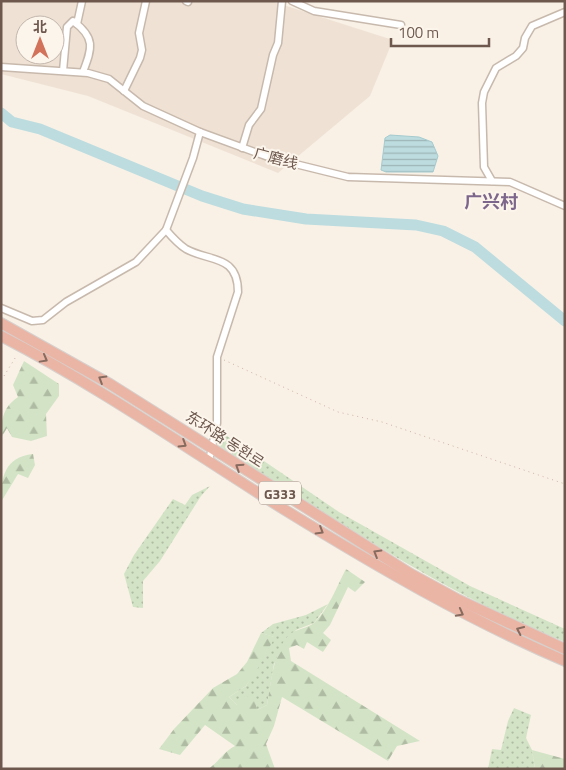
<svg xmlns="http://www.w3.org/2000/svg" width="566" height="770" font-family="'Titillium Web','Noto Sans SC','Noto Sans KR',sans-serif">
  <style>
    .residential { fill: #efe2d5; fill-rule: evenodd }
    .grass { fill: url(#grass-dots) }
    .forest { fill: url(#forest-firs) }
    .water { fill: url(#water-rules); stroke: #a5cbd0 }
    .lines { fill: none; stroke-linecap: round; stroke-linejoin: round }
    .river { stroke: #bddcdf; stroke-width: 11 }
    .minor-casing { stroke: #c8b9ad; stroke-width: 9 }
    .highway-casing { stroke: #d6d0cd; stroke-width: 12 }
    .path { stroke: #cfb3a5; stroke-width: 1; stroke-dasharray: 1 4; stroke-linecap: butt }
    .minor { stroke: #fff; stroke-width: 6 }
    .highway { stroke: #ebb5a5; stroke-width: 10 }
    .oneway { stroke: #876b5f }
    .labels { text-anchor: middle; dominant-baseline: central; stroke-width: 4; stroke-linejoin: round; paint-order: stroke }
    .shield { fill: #fcf5eb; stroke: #99877d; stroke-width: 1 }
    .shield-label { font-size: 14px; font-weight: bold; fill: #6e584e }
    .street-label { font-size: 15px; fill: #6e584e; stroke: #fcf5eb }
    .quarter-label { font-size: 18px; font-weight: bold; fill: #7d668b; stroke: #fcf5eb }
  </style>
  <defs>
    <pattern id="grass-dots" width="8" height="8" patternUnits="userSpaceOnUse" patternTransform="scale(1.25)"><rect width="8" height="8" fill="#d3e4c6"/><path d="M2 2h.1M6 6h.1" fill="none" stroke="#afbca3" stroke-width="1.8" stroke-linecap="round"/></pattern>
    <pattern id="forest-firs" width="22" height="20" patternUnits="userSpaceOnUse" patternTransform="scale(1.25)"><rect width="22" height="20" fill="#d3e4c6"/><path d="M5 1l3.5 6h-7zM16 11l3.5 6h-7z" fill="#afbca3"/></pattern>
    <pattern id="water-rules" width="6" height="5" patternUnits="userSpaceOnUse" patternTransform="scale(1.25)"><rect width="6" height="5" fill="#bddcdf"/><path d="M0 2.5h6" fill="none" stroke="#9eb5b7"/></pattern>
  </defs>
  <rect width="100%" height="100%" fill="#f9f1e6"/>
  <!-- residential -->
  <path class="residential" d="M1 1H271L393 40 370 96 278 173 88 96 1 74ZM25 25H55V55H25Z"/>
  <!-- grass -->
  <g class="grass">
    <path d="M221 432 339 512 470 586 565 629V642C441 592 330 517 218 445Z"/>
    <polygon points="210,486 201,496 160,561 143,581 143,608 133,607 124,574 134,555 173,499 185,505 192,495"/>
    <polygon points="328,604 314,623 296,630 274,664 267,705 257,710 237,705 229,697 246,686 274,637 261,633 273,624 306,615"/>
    <polygon points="514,708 531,715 526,738 532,750 535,769 488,769 492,749 501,750 508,721"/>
  </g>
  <!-- forest -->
  <g class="forest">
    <path d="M24 361 59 384V396L46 414 47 436 31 441 12 437 7 428 1 438C1 420 3 407 18 397L13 385Z"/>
    <path d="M33 454 35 465 28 478 18 474 1 502C1 478 4 457 33 454Z"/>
    <path d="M346 569 365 582 355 592 348 587 330 625 323 633 331 640 323 652 307 642 304 649 297 645 289 648 291 661 420 741 397 746 388 761 282 697 274 726 266 744 275 769H208C220 761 222 753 235 746L205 725 180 755 159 749 174 729 213 688 237 674 247 662 261 633 275 637 258 668 246 686 229 697 237 705 245 696 254 697 257 710 267 705C271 685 273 652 288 636 295 628 308 629 315 622 329 608 337 586 346 569Z"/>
    <polygon points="532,750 565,759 565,769 535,769"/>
  </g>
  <!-- water -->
  <polygon class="water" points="390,135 419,137 432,142 438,156 433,172 386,172 381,170 385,138"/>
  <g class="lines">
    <!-- river -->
    <polyline class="river" points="1,113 12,122 40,129 202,196 243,209 306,219 416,225 443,231 475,247 565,321"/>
    <!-- minor casing -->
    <g class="minor-casing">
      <g id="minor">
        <polyline points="186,1 188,2"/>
        <polyline points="292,1 314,11 401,25"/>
        <polyline points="77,24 82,1"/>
        <polyline points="1,67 88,73 109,79 143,106 200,132 271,158 348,177 510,182 565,206"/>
        <path d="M63 71 67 27 73 21C96 38 92 48 83 72"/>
        <polyline points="124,91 140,58 142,50 139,33 146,1"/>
        <polyline points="242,148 249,125 261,109 273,55 278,43 282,1"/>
        <polyline points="492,181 484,167 482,103 484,92 496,68 516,56 523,48 525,38 532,26 565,12"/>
        <path d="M166 230C172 237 178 244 186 249 209 262 238 254 238 292L217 357V423L209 461"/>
        <polyline points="1,308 32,321 43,320 66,302 136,262 166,230 193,158 200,132"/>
      </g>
    </g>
    <!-- highway casing -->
    <g class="highway-casing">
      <g id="highway">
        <polyline points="1,323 110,384 411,574 457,599 565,649"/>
        <path d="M1 336C100 387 191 451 285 510 376 566 467 619 565 661"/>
      </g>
    </g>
    <!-- path -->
    <g class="path">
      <polyline points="224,360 338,412 382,422 565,484"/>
      <polyline points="4,376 17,355"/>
    </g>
    <!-- minor -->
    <use href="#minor" class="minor"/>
    <!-- highway -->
    <use href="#highway" class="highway"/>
  </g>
  <!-- one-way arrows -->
  <defs><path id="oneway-chevron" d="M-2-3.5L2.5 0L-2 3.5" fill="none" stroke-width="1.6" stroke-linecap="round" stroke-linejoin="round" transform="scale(1.25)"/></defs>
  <g class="oneway">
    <use href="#oneway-chevron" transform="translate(44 359) rotate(29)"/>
    <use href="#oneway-chevron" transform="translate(102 379) rotate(-149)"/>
    <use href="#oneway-chevron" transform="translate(183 444) rotate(32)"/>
    <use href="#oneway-chevron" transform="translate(239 467) rotate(-147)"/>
    <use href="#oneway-chevron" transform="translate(320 531) rotate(31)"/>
    <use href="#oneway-chevron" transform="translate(377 553) rotate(-149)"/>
    <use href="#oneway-chevron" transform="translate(460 613) rotate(28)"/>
    <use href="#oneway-chevron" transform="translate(520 630) rotate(-155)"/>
  </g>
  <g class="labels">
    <!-- shield labels -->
    <rect class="shield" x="259" y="481.5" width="42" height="23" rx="4"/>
    <g class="shield-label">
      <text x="280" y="493">G333</text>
    </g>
    <!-- street labels -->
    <g class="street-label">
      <text transform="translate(276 158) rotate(15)">广磨线</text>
      <text transform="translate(225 439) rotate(33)">东环路 동환로</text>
    </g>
    <!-- quarter labels -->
    <g class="quarter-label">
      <text x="491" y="201">广兴村</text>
    </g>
  </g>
  <!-- border -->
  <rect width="566" height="770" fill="none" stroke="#6e584e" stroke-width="5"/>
  <!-- north arrow -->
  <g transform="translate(40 40)"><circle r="24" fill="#fcf5eb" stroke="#c3b6ac"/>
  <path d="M0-4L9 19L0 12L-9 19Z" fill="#d2725b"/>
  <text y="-8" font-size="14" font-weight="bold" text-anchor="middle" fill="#6e584e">北</text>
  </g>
  <!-- scale -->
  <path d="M391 38v8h98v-8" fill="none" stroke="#6e584e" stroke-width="2.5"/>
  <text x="398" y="38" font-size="15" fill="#6e584e" stroke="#fcf5eb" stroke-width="4" paint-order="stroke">100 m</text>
</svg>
